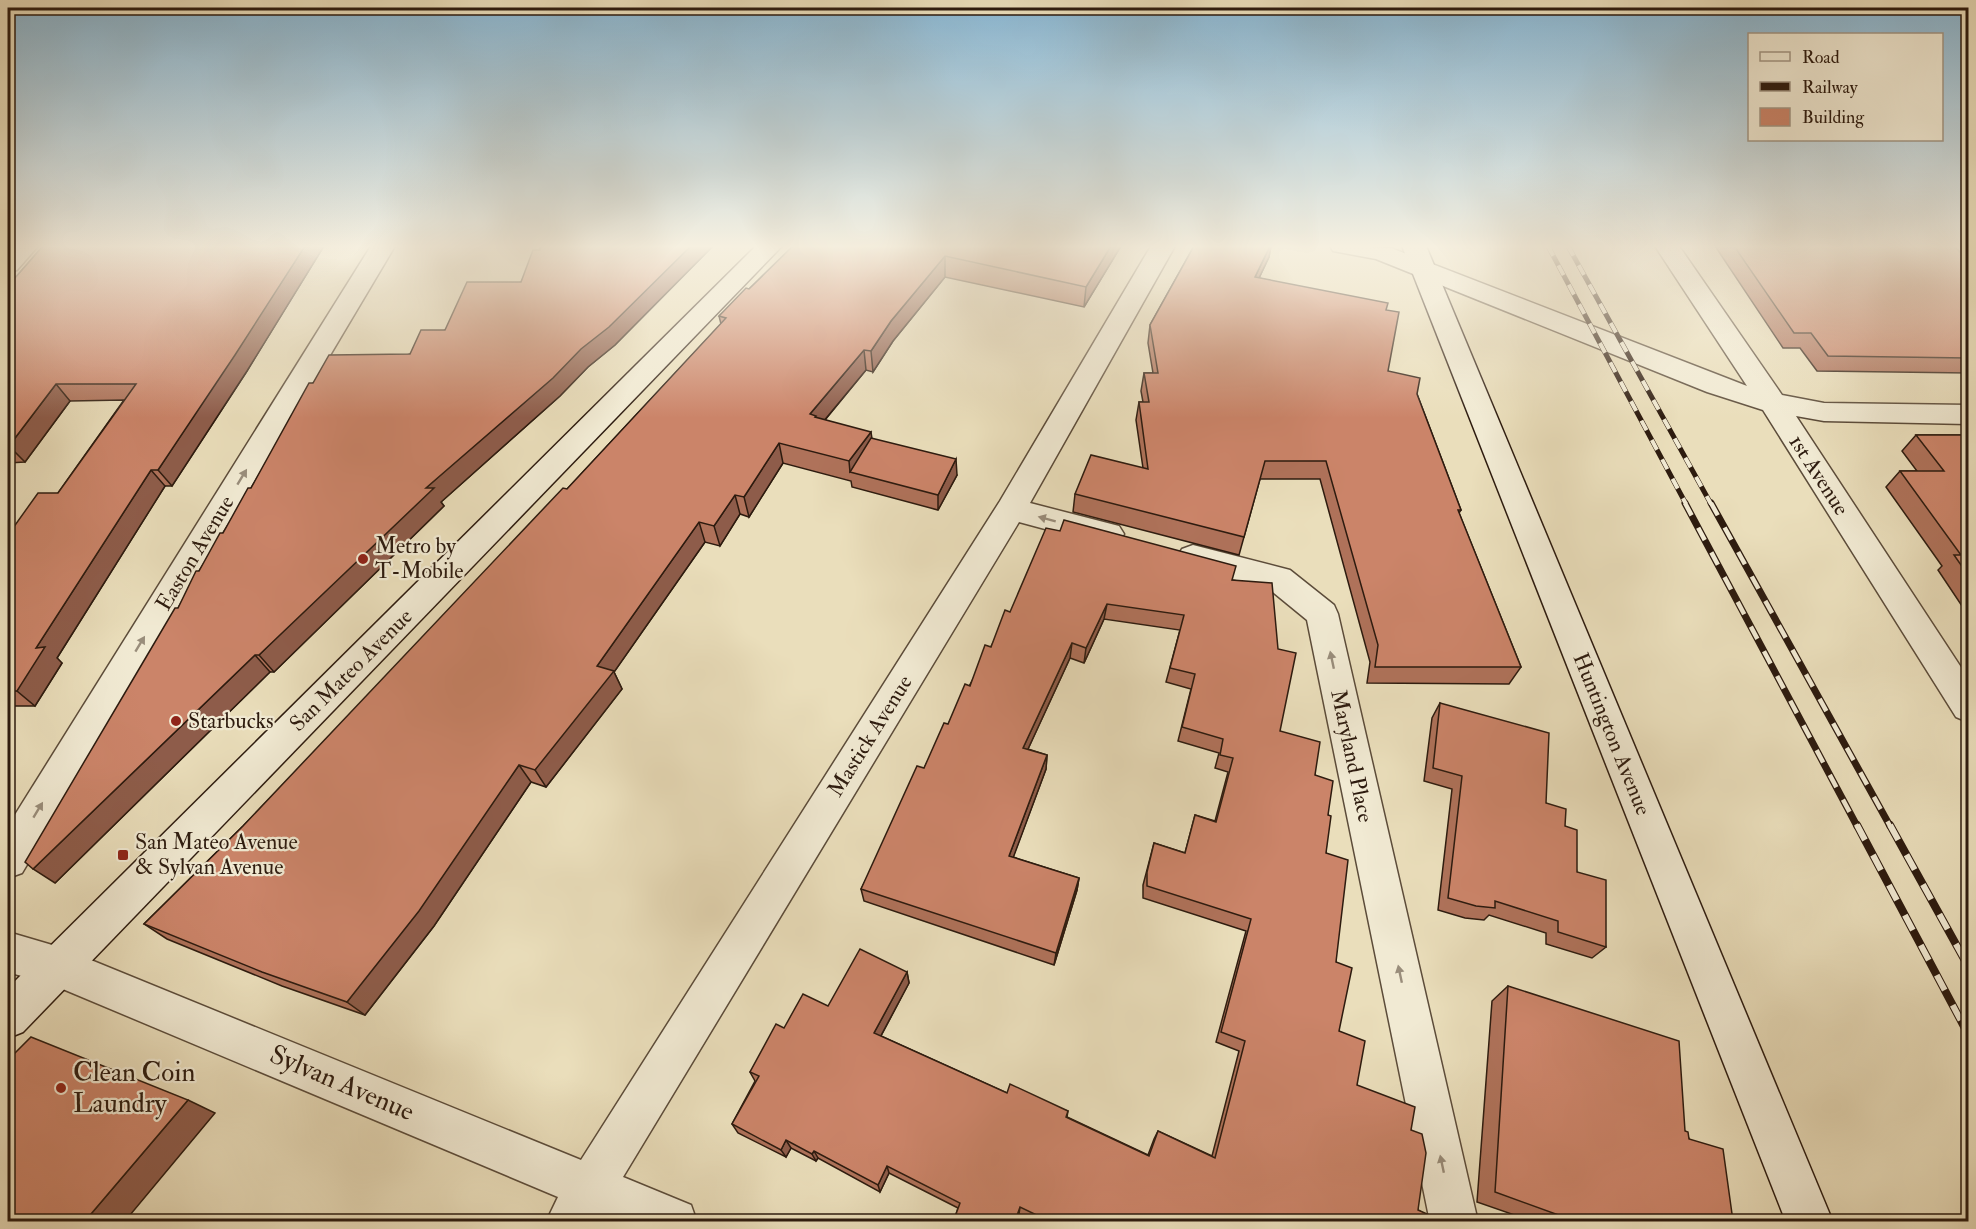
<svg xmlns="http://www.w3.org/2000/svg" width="1976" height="1229" font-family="'IM FELL Double Pica',serif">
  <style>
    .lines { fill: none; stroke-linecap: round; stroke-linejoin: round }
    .street-casing { stroke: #5c4c3a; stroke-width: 3 }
    .secondary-casing { stroke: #2d1b0f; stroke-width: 3 }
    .street { fill: #f1ead3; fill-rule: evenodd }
    .secondary { fill: #f1ead3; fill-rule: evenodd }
    .rail-far2-casing { stroke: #2d1b0f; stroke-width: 5 }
    .rail-far1-casing { stroke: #2d1b0f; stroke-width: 7 }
    .rail-casing { stroke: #2d1b0f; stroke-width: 8 }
    .rail-far2 { stroke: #f1ead3; stroke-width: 4; stroke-dasharray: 11; stroke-linecap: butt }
    .rail-far1 { stroke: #f1ead3; stroke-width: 4.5; stroke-dasharray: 14; stroke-linecap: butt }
    .rail { stroke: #f1ead3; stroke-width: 6; stroke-dasharray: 17; stroke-linecap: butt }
    .wall { fill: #af725a; stroke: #2d1b0f; stroke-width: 1.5 }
    .shaded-wall { fill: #8e5c4a; stroke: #2d1b0f; stroke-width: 1.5 }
    .building { fill: #cb8469; stroke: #2d1b0f; stroke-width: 1.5 }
    .oneway { fill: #998d7b }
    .poi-dot { fill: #8f2418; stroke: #f1ead3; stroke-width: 2 }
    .labels { text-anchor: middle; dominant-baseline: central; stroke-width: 4.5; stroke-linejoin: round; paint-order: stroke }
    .street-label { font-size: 22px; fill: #2d1b0f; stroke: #f1ead3 }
    .poi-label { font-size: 22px; fill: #2d1b0f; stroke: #f1ead3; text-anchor: start }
    .near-poi-label { font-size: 27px; fill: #2d1b0f; stroke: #f1ead3; text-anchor: start }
    .near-street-label { font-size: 27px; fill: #2d1b0f; stroke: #f1ead3 }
  </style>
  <rect width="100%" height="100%" fill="#eadebb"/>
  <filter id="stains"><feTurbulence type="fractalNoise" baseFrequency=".00333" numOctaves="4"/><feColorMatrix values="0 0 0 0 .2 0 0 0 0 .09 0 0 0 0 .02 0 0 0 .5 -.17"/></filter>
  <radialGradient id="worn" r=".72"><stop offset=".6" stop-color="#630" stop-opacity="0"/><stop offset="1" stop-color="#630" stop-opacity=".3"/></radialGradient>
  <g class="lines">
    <!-- street casing -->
    <g class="street-casing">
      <g id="street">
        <polygon points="13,246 38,246 17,270 8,272 8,251"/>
        <polygon points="371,246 395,246 22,873 8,878 8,826"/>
        <polygon points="1151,246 1175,246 1030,503 1119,526 1124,534 1119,542 1108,546 1019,522 623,1177 691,1205 697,1222 616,1222 600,1215 596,1222 546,1222 558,1197 58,987 8,972 8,932 59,947 581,1160 1000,501"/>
        <polygon points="1330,246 1391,248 1747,386 1655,246 1679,246 1782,395 1824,403 1968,405 1968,424 1824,421 1796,416 1968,678 1968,722 1956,717 1763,410 1707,392 1376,259 1333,251"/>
        <polygon points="1193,545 1290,570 1334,605 1338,614 1478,1222 1430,1222 1307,620 1269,589 1182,565 1177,557 1182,549"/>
      </g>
    </g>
    <!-- secondary casing -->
    <g class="secondary-casing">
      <g id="secondary">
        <polygon points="756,246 782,246 23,1032 8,1038 8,988"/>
        <polygon points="1402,246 1426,246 1833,1222 1786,1222"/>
      </g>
    </g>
    <!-- street -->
    <use href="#street" class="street"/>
    <!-- secondary -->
    <use href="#secondary" class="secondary"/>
    <!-- rail-far2 casing -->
    <g class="rail-far2-casing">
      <g id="rail-far2">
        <polyline points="1548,246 1686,504"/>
        <polyline points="1568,246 1711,504"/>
      </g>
    </g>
    <!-- rail-far1 casing -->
    <g class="rail-far1-casing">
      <g id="rail-far1">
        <polyline points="1685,503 1857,826"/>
        <polyline points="1711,503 1890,826"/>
      </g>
    </g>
    <!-- rail casing -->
    <g class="rail-casing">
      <g id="rail">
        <polyline points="1857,825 1968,1034"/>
        <polyline points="1890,825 1968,966"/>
      </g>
    </g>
    <!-- rail-far2 -->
    <use href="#rail-far2" class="rail-far2"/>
    <!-- rail-far1 -->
    <use href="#rail-far1" class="rail-far1"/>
    <!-- rail -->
    <use href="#rail" class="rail"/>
  </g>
  <!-- wall -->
  <g class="wall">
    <polygon points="41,246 324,246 247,371 172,486 165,486 57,658 62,663 35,706 10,706 8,709 8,535 58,493 124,400 70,401 25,462 8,463 8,286 42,247"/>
    <polygon points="541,246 713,246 615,345 588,367 560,396 441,502 444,506 274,672 270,672 55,883 178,608 199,571 251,488 313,383 410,354 445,330 521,282"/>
    <polygon points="793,246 1121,246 1084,307 945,277 893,341 873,372 866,370 825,420 872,439 957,475 938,510 852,487 851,481 783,463 749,517 740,514 720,546 705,542 614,672 622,689 546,787 531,782 434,926 365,1015 282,986 167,939 144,924 243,826 567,489 721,324 719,316 749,289"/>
    <polygon points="1194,246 1271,246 1269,257 1259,278 1386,310 1388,371 1417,394 1461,510 1459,513 1521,667 1509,684 1367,683 1370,662 1320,479 1260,479 1239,555 1073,512 1075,494 1143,468 1136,420 1139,402 1143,402 1141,391 1144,373 1153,373 1148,343 1150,325"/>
    <polygon points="1715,246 1954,246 1962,254 1968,258 1968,373 1817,371 1800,348 1783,348"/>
    <polygon points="1916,435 1968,435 1968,615 1938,570 1942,566 1886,487 1900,471 1917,471 1902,451"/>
    <polygon points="1232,580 1280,731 1315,775 1328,815 1326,853 1336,962 1339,1031 1357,1085 1411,1130 1418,1210 1436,1221 1035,1221 1019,1214 1016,1221 959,1221 956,1220 956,1214 958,1208 889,1173 880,1192 818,1158 816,1161 791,1148 786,1157 738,1133 732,1124 755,1081 750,1072 784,1028 828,1006 907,972 909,983 881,1036 1007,1093 1068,1111 1067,1117 1148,1155 1154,1139 1158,1131 1212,1156 1239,1051 1216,1042 1246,931 1143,898 1143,885 1154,843 1185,853 1195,815 1215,821 1228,772 1215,768 1219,753 1178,741 1191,689 1166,682 1180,630 1104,619 1084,663 1070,658 1028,749 1047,755 1046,769 1013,857 1079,878 1077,890 1054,965 864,901 861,889 924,768 1010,612"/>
    <polygon points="1440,703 1546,803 1565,826 1577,872 1606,947 1592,958 1546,944 1546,933 1489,915 1484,920 1465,918 1438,910 1452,789 1424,781 1432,718"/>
    <polygon points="1508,986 1685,1131 1733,1221 1532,1221 1477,1202 1492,1001"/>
  </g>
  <!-- shaded-wall -->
  <g class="shaded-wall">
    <polygon points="305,246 324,246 247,371 172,486 158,470"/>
    <polygon points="691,246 713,246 615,345 588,367 560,396 441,502 444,506 274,672 259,655 426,488"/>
    <polygon points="1111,246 1121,246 1084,307 1086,287"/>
    <polygon points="1270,246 1271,246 1269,257 1251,295 1255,277"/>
    <polygon points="945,256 945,277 893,341 873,372 871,351 891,321"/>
    <polygon points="864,350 866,370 818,428 810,414"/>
    <polygon points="56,384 70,401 25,462 9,446"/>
    <polygon points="871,432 874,452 850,472 849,461"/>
    <polygon points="779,443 783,463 749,517 744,497"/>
    <polygon points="956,459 957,475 938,510 938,495"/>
    <polygon points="151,470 165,486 57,658 62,663 35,706 17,691 36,648"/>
    <polygon points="735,495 740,514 720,546 714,526"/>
    <polygon points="699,522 705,542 614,672 622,689 546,787 535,770 597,666"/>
    <polygon points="1107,604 1104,619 1084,663 1086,648"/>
    <polygon points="1072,643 1070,658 1022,762 1023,748"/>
    <polygon points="255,655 270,672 55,883 33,869"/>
    <polygon points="1047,755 1046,769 1009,869 1009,856"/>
    <polygon points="519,765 531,782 434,926 365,1015 347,1002"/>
    <polygon points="1079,878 1077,890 1054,965 1056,953"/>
    <polygon points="907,972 909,983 877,1043 874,1033"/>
    <polygon points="188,1100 215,1113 125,1221 85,1221"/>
    <polygon points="786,1140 791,1148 786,1157 781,1150"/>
    <polygon points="814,1151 818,1158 816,1161 812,1154"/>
    <polygon points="887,1166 889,1173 880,1192 878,1185"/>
    <polygon points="1020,1207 1019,1214 1016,1221 1015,1221"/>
  </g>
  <!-- building -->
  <g class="building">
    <polygon points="43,246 305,246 235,355 158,470 151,470 36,648 45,647 17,691 8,691 8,535 38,493 58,493 136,384 56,384 9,446 8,446 8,286"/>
    <polygon points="541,246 691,246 609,327 581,349 553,378 426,488 434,488 259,655 255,655 33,869 25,862 142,664 175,608 178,608 196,571 199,571 220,533 223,533 248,488 251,488 309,383 313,383 329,355 410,354 421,330 445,330 467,282 521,282 533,250 540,250"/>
    <polygon points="793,246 1111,246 1086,287 945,256 891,321 871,351 864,350 810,414 816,416 815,417 871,432 849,461 779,443 744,497 735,495 714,526 699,522 597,666 614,671 535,770 519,765 419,911 347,1002 262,972 144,924 243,826 563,488 567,489 726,318 719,316 746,288 749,289"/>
    <polygon points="1194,246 1270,246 1255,277 1388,303 1386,310 1399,312 1388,371 1420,378 1417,394 1461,510 1458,510 1521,667 1375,667 1378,645 1326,461 1265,461 1244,537 1075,494 1091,455 1148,469 1139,402 1149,402 1144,373 1158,373 1150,325"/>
    <polygon points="1734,246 1954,246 1962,254 1965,254 1968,258 1968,358 1828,356 1811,333 1794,333"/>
    <polygon points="1916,435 1968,435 1968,575 1954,555 1961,555 1900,471 1944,471"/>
    <polygon points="871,438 956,459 938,495 850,472"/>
    <polygon points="1064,520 1236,566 1232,580 1272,583 1278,649 1296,653 1280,731 1320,742 1315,775 1333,781 1328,815 1331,816 1326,853 1348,860 1336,962 1352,968 1339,1031 1365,1041 1357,1085 1415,1107 1411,1130 1422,1134 1426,1153 1418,1210 1436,1218 1436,1221 1049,1221 1020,1207 1015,1221 971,1221 956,1214 960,1203 887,1166 878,1185 814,1151 812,1154 786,1140 781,1150 732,1124 759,1076 750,1072 776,1024 784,1028 803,994 828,1006 860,949 907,972 874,1033 1007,1093 1010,1084 1068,1111 1066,1117 1149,1156 1158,1131 1215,1158 1245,1041 1221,1032 1251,919 1147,886 1147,872 1154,843 1185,853 1195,815 1216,822 1233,758 1220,755 1223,739 1182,727 1195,674 1170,668 1184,615 1107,604 1086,648 1072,643 1023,748 1047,755 1009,856 1079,878 1056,953 861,889 917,766 924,768 944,723 948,724 965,684 970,686 985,645 991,647 1005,610 1010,612 1046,528 1060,531"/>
    <polygon points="1440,703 1549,733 1546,803 1566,809 1565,826 1577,830 1577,872 1606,880 1606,947 1558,932 1558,921 1495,901 1495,908 1476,906 1448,898 1462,776 1433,768"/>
    <polygon points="1508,986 1679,1041 1685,1131 1688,1132 1689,1139 1723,1149 1733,1221 1575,1221 1495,1192"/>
    <polygon points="31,1037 188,1100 85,1221 8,1221 8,1060"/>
  </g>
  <!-- one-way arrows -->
  <defs><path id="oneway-solid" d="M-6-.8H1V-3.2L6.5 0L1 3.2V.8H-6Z" transform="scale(1.5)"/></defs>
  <g class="oneway">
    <use href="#oneway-solid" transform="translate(242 477) rotate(-59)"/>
    <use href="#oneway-solid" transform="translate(1047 519) rotate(-165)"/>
    <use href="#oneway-solid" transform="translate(140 644) rotate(-59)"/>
    <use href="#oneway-solid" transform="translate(1332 660) rotate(-102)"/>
    <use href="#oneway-solid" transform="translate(38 810) rotate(-59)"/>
    <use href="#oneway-solid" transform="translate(1400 974) rotate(-102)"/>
    <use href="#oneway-solid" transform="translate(1442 1164) rotate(-102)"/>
  </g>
  <!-- sky -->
  <linearGradient id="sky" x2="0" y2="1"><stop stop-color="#88b7d4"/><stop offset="0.59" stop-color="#f6f0e0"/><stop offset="1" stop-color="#f6f0e0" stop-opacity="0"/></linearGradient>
  <rect width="1976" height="418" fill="url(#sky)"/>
  <!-- markers -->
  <g class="poi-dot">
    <circle cx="363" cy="559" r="6"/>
    <circle cx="176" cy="721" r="6"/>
    <rect x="117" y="849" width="12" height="12" rx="3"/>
    <circle cx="61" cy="1088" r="6"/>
  </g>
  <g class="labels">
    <!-- street labels -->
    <g class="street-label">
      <text transform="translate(1819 475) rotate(57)">1st Avenue</text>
      <text transform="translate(195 553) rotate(-59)">Easton Avenue</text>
      <text transform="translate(351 670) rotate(-45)">San Mateo Avenue</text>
      <text transform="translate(1612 734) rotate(68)">Huntington Avenue</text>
      <text transform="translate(870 736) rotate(-58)">Mastick Avenue</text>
      <text transform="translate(1352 756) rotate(78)">Maryland Place</text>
    </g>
    <!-- poi labels -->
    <g class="poi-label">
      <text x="375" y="546">Metro by<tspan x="375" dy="25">T-Mobile</tspan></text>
      <text x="188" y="721">Starbucks</text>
      <text x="135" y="842">San Mateo Avenue<tspan x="135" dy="25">&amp; Sylvan Avenue</tspan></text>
    </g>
    <!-- near-poi labels -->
    <g class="near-poi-label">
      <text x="73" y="1072">Clean Coin<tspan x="73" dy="31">Laundry</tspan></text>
    </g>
    <!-- near-street labels -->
    <g class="near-street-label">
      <text transform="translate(342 1083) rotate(23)">Sylvan Avenue</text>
    </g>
  </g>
  <!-- margin -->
  <rect width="1976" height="1229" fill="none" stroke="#eadebb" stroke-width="30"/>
  <rect x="9" y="9" width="1958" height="1211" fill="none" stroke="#2d1b0f" stroke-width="3"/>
  <rect x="15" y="15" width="1946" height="1199" fill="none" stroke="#2d1b0f" stroke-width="1.5"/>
  <!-- legend -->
  <rect x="1748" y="33" width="195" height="108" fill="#f1ead3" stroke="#a39785" stroke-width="1.5"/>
  <rect x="1760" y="52" width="30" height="9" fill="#f1ead3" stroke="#a39785" stroke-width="1.5"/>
  <text x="1802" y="63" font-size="18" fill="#2d1b0f">Road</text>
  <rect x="1760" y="82" width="30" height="9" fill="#2d1b0f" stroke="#a39785" stroke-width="1.5"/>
  <text x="1802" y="93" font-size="18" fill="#2d1b0f">Railway</text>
  <rect x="1760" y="108" width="30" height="18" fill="#cb8469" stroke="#a39785" stroke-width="1.5"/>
  <text x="1802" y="123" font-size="18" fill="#2d1b0f">Building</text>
  <rect width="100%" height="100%" filter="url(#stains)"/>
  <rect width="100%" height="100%" fill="url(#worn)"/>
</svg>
